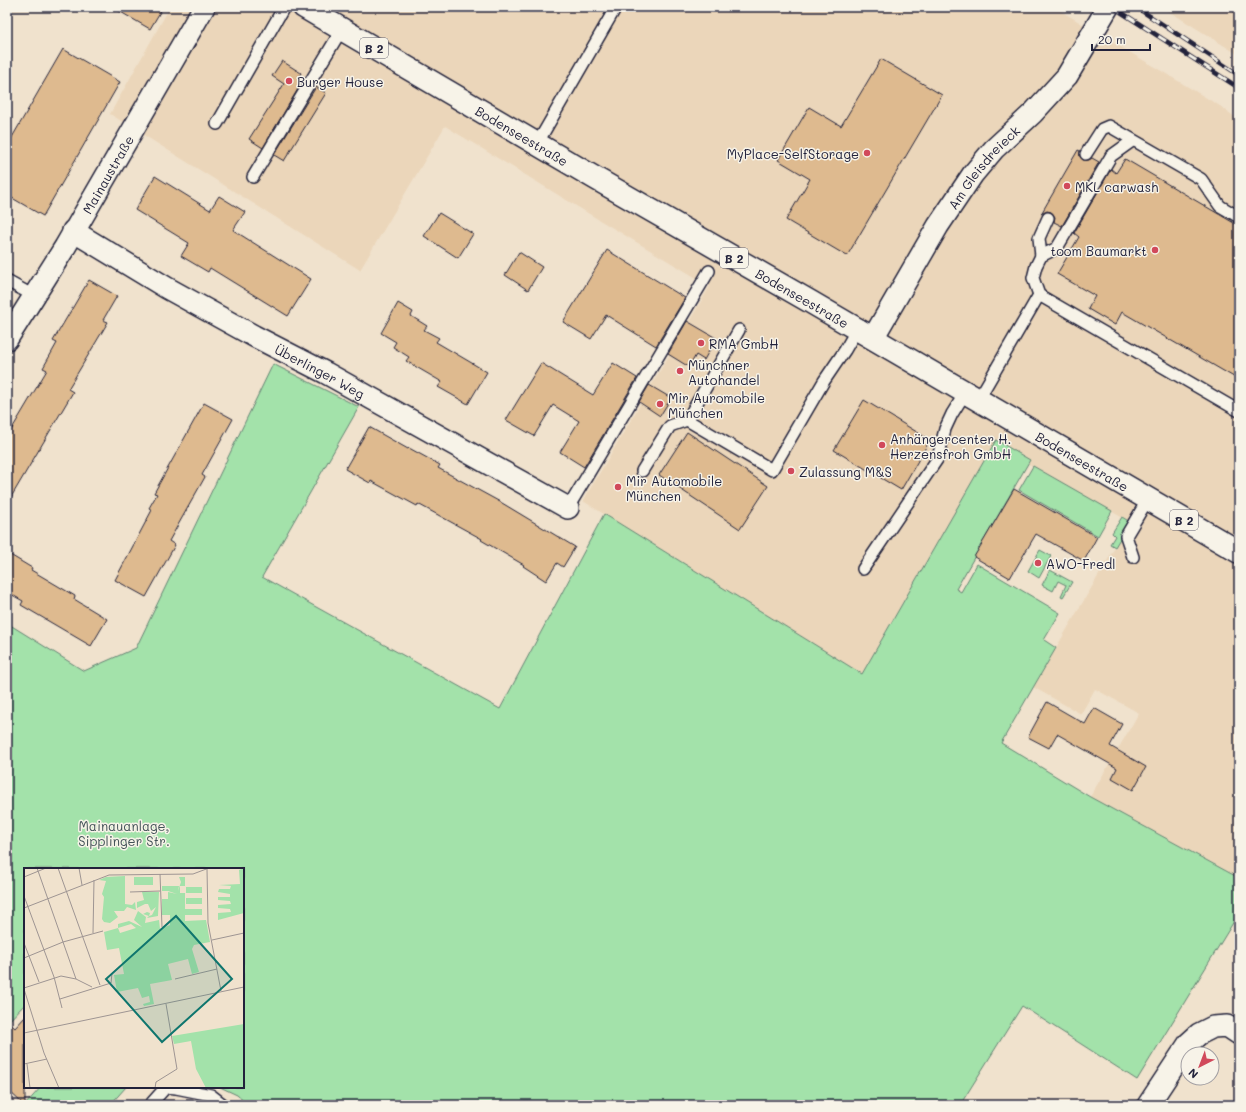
<svg xmlns="http://www.w3.org/2000/svg" width="1246" height="1112" font-family="Mali,sans-serif">
  <style>
    .built { fill: #ebd6ba }
    .green { fill: #a3e2aa; stroke: #628272 }
    .building { fill: #deba8f; stroke: #22223b }
    .lines { fill: none; stroke-linecap: round; stroke-linejoin: round }
    .lane-casing { stroke: #22223b; stroke-width: 14 }
    .street-casing { stroke: #22223b; stroke-width: 24 }
    .primary-casing { stroke: #22223b; stroke-width: 25 }
    .lane { stroke: #f7f3e8; stroke-width: 11 }
    .street { stroke: #f7f3e8; stroke-width: 21 }
    .primary { stroke: #f7f3e8; stroke-width: 22 }
    .rail-casing { stroke: #22223b; stroke-width: 4.5 }
    .rail { stroke: #f7f3e8; stroke-width: 3; stroke-dasharray: 9; stroke-linecap: butt }
    .poi-dot { fill: #d1495b; stroke: #f7f3e8; stroke-width: 1.5 }
    .labels { text-anchor: middle; dominant-baseline: central; stroke-width: 3; stroke-linejoin: round; paint-order: stroke }
    .shield { fill: #f7f3e8; stroke: #62616f; stroke-width: 1 }
    .shield-label { font-size: 12px; font-weight: bold; fill: #22223b }
    .poi-label { font-size: 13px; fill: #22223b; stroke: #f7f3e8; text-anchor: start }
    .street-label { font-size: 13px; fill: #22223b; stroke: #f7f3e8 }
    .park-label { font-size: 13px; fill: #425257; stroke: #f7f3e8 }
    .inset-road { fill: none; stroke: #9e9593; stroke-width: 1 }
    .view { fill: #0f766e; fill-opacity: 0.15; stroke: #0f766e; stroke-width: 2 }
    .inset-edge { fill: none; stroke: #22223b; stroke-width: 2 }
  </style>
  <rect width="100%" height="100%" fill="#f0e2cd"/>
  <filter id="ink" filterUnits="userSpaceOnUse"><feTurbulence type="fractalNoise" baseFrequency=".025" numOctaves="2"/><feDisplacementMap in="SourceGraphic" scale="8" xChannelSelector="R" yChannelSelector="G"/><feConvolveMatrix kernelMatrix="1 2 1 2 8 2 1 2 1" color-interpolation-filters="sRGB"/></filter>
  <g filter="url(#ink)">
    <!-- built -->
    <g class="built">
      <polygon points="170,7 1054,7 1220,106 1239,120 1239,878 1090,797 1139,713 1095,689 1081,714 1033,687 1130,522 994,444 862,674 583,501 710,286 591,215 445,126 360,270 110,114"/>
      <polygon points="1162,7 1239,7 1239,55"/>
    </g>
    <!-- green -->
    <g class="green">
      <polygon points="273,364 359,407 262,577 500,709 604,514 862,674 996,440 1030,460 956,589 961,592 977,564 1060,613 1044,640 1056,648 1001,743 1090,797 1239,878 1239,913 1137,1080 1022,1006 960,1105 248,1105 237,1095 220,1087 243,1087 243,869 25,869 25,1004 7,1023 7,623 84,671 136,648"/>
      <polygon points="1033,466 1112,511 1098,536 1019,490"/>
      <polygon points="1122,517 1130,522 1115,547 1110,544 1115,536 1112,533"/>
      <polygon points="1040,550 1051,556 1039,578 1028,571"/>
      <polygon points="1050,570 1072,582 1063,597 1061,596 1066,585 1058,581 1053,591 1042,585"/>
      <polygon points="41,1087 126,1087 110,1105 25,1105"/>
    </g>
    <!-- building -->
    <g class="building">
      <polygon points="112,7 163,7 150,29"/>
      <polygon points="63,49 120,82 43,216 7,195 7,146"/>
      <polygon points="881,59 942,95 847,256 786,220 810,179 778,160 809,107 841,126"/>
      <polygon points="282,61 301,73 299,77 304,79 263,148 249,139 284,84 272,76"/>
      <polygon points="316,87 326,93 284,161 274,155"/>
      <polygon points="1078,150 1080,151 1080,157 1083,160 1089,160 1092,158 1099,162 1062,226 1054,222 1055,217 1051,212 1047,211 1041,214"/>
      <polygon points="1125,159 1239,226 1239,380 1122,312 1115,325 1088,309 1095,296 1057,274 1079,237 1074,233 1111,169 1116,173"/>
      <polygon points="155,176 210,210 219,196 245,212 233,230 311,279 288,316 210,268 208,272 181,256 189,243 135,210"/>
      <polygon points="439,213 473,234 458,258 424,236"/>
      <polygon points="607,250 685,298 656,346 606,315 591,339 563,322"/>
      <polygon points="519,252 542,267 528,290 505,275"/>
      <polygon points="89,280 117,296 103,320 108,322 68,389 73,392 7,504 7,437 47,370 43,368 57,343 53,341"/>
      <polygon points="398,303 413,312 411,316 427,326 424,330 439,338 436,342 487,372 468,404 438,387 442,382 406,361 409,357 393,347 396,342 381,333"/>
      <polygon points="687,321 716,338 704,360 696,355 689,367 668,354"/>
      <polygon points="541,363 593,395 613,363 637,378 584,467 560,452 579,421 553,405 534,436 506,420"/>
      <polygon points="649,385 671,398 660,416 639,402"/>
      <polygon points="864,400 930,440 901,490 834,450"/>
      <polygon points="204,403 233,419 202,475 205,477 169,541 175,545 146,597 115,580 152,510 149,508 157,494 154,493"/>
      <polygon points="369,427 408,449 409,448 440,465 438,468 502,503 575,547 563,567 557,563 546,581 523,566 524,565 481,540 482,539 418,504 417,506 371,481 370,483 345,469"/>
      <polygon points="687,432 768,486 740,529 659,475"/>
      <polygon points="1014,489 1097,537 1084,561 1036,534 1010,578 974,557"/>
      <polygon points="7,553 32,568 31,570 75,596 74,599 107,619 91,646 21,605 23,601 7,592"/>
      <polygon points="1047,702 1085,724 1094,708 1122,724 1110,746 1146,767 1133,790 1112,778 1117,768 1057,734 1049,748 1028,737"/>
      <polygon points="25,1017 25,1105 24,1105 7,1089 7,1021 15,1028"/>
    </g>
    <g class="lines">
      <!-- lane casing -->
      <g class="lane-casing">
        <g id="lane">
          <polyline points="217,124 284,7"/>
          <polyline points="1132,141 1111,156 1057,248 1041,256 1036,266 1033,278 1039,295 1239,411"/>
          <polyline points="537,144 616,7"/>
          <polyline points="1086,154 1102,129 1109,126 1201,179 1220,206 1239,217"/>
          <polyline points="253,177 342,29"/>
          <polyline points="1041,256 1039,238 1048,218"/>
          <polyline points="7,281 34,296"/>
          <polyline points="739,330 687,420 772,470 824,381 845,350 857,329"/>
          <polyline points="978,400 1039,295"/>
          <polyline points="642,471 670,426 687,420"/>
          <polyline points="568,508 709,271"/>
          <polyline points="1133,557 1126,536 1148,499"/>
          <polyline points="863,569 938,458 945,429 952,414 965,393"/>
          <polyline points="150,1105 166,1087 176,1088 211,1095 224,1105"/>
        </g>
      </g>
      <!-- street casing -->
      <g class="street-casing">
        <g id="street">
          <path id="s1" d="M73 231 167 288 254 336 326 373 568 508"/>
          <path id="s2" d="M873 338 938 226 973 174 994 149 1033 113 1067 76 1108 7"/>
          <path id="s3" d="M7 339 65 247 204 7"/>
          <polyline points="1148,1105 1189,1043 1199,1034 1213,1027 1227,1026 1239,1034"/>
        </g>
      </g>
      <!-- primary casing -->
      <g class="primary-casing">
        <g id="primary">
          <path id="s4" d="M304 7 595 178 809 301 1239 552"/>
        </g>
      </g>
      <!-- lane -->
      <use href="#lane" class="lane"/>
      <!-- street -->
      <use href="#street" class="street"/>
      <!-- primary -->
      <use href="#primary" class="primary"/>
      <!-- rail casing -->
      <g class="rail-casing">
        <g id="rail">
          <polyline points="1113,7 1239,88"/>
          <polyline points="1136,7 1239,75"/>
        </g>
      </g>
      <!-- rail -->
      <use href="#rail" class="rail"/>
    </g>
  </g>
  <!-- markers -->
  <g class="poi-dot">
    <circle cx="289" cy="81" r="4"/>
    <circle cx="867" cy="153" r="4"/>
    <circle cx="1067" cy="186" r="4"/>
    <circle cx="1155" cy="250" r="4"/>
    <circle cx="701" cy="343" r="4"/>
    <circle cx="680" cy="371" r="4"/>
    <circle cx="660" cy="404" r="4"/>
    <circle cx="882" cy="445" r="4"/>
    <circle cx="791" cy="471" r="4"/>
    <circle cx="618" cy="487" r="4"/>
    <circle cx="1038" cy="563" r="4"/>
  </g>
  <g class="labels">
    <!-- shield labels -->
    <g class="shield">
      <rect x="360" y="38" width="28" height="20" rx="3"/>
      <rect x="720" y="248" width="28" height="20" rx="3"/>
      <rect x="1170" y="510" width="28" height="20" rx="3"/>
    </g>
    <g class="shield-label">
      <text x="374" y="48">B 2</text>
      <text x="734" y="258">B 2</text>
      <text x="1184" y="520">B 2</text>
    </g>
    <!-- poi labels -->
    <g class="poi-label">
      <text x="297" y="81">Burger House</text>
      <text x="859" y="153" text-anchor="end">MyPlace-SelfStorage</text>
      <text x="1075" y="186">MKL carwash</text>
      <text x="1147" y="250" text-anchor="end">toom Baumarkt</text>
      <text x="709" y="343">RMA GmbH</text>
      <text x="688" y="364">Münchner<tspan x="688" dy="15">Autohandel</tspan></text>
      <text x="668" y="397">Mir Auromobile<tspan x="668" dy="15">München</tspan></text>
      <text x="890" y="438">Anhängercenter H.<tspan x="890" dy="15">Herzensfroh GmbH</tspan></text>
      <text x="799" y="471">Zulassung M&amp;S</text>
      <text x="626" y="480">Mir Automobile<tspan x="626" dy="15">München</tspan></text>
      <text x="1046" y="563">AWO-Fredl</text>
    </g>
    <!-- street labels -->
    <g class="street-label">
      <text stroke="none"><textPath href="#s4" startOffset="253">Bodenseestraße</textPath></text>
      <text stroke="none"><textPath href="#s2" startOffset="204">Am Gleisdreieck</textPath></text>
      <text stroke="none"><textPath href="#s3" startOffset="193">Mainaustraße</textPath></text>
      <text stroke="none"><textPath href="#s4" startOffset="577">Bodenseestraße</textPath></text>
      <text stroke="none"><textPath href="#s1" startOffset="284">Überlinger Weg</textPath></text>
      <text stroke="none"><textPath href="#s4" startOffset="901">Bodenseestraße</textPath></text>
    </g>
    <!-- park labels -->
    <g class="park-label">
      <text x="124" y="825">Mainauanlage,<tspan x="124" dy="15">Sipplinger Str.</tspan></text>
    </g>
  </g>
  <!-- overview -->
  <g transform="translate(24 868)">
    <rect width="220" height="220" fill="#f0e2cd"/>
    <path d="M220 0V45L194 52V45L207 44 206 41H194L206 40H194V37L207 36 206 33 194 32V29H206V26L194 24 195 21H206L207 18 195 17 216 16 215 2ZM101 8V36L108 37 111 34 112 42 103 39 100 43H90L94 49 86 55 80 54 78 51 80 29 78 26 82 13 75 12 82 9ZM110 9H129V17H110ZM155 9H161V18H156V25H161V30L156 28 161 30V41H178V47H161V53L182 52 186 74 170 77 168 81 175 104 168 106 164 91 144 96 148 112 126 116 130 136 120 138 119 136 126 134 125 128 118 130 114 120 93 124 90 107 100 106 95 80 83 82 80 64 94 60V56L105 53 118 59 110 52 114 43 122 49 121 55 135 52 136 61 146 57V47H138V31H144V24L153 26 144 23H138V18H155L154 23 157 14ZM107 56 112 60 96 65 94 60ZM162 19H178V25H162ZM118 24H135L134 48 123 50 125 48 119 46 123 44 126 45 125 48 128 47 132 39 127 43 124 36H121L113 40V34L120 32ZM162 30H178V36H162ZM220 156V220H182L172 201 167 173 150 176 148 168Z" fill="#a3e2aa" fill-rule="evenodd"/>
    <path class="inset-road" d="M13 0 52 111M34 0 76 117M55 0 58 17M183 1 184 55 197 123M136 6 138 59M0 9 22 0M106 24 136 23M0 28 30 109 38 140M0 40 85 7 169 6 185 0M69 65 70 12M188 72 220 65M0 75 15 114M0 90 39 74 79 63M151 111 193 101M0 120 37 108 52 111 68 119M0 121 20 185 35 220M36 131 87 115 88 105M0 165 220 119M0 196 23 191M3 196 6 220M131 220 132 214 153 201 142 136"/>
    <path class="view" d="M152 48 208 111 138 174 82 111Z"/>
    <rect width="220" height="220" class="inset-edge"/>
  </g>
  <!-- margin -->
  <rect width="1246" height="1112" fill="none" stroke="#f7f3e8" stroke-width="24"/>
  <rect x="12" y="12" width="1222" height="1088" fill="none" stroke="#22223b" stroke-width="1.5" filter="url(#ink)"/>
  <!-- north arrow -->
  <g transform="translate(1200 1066) rotate(222)"><circle r="19" fill="#f7f3e8" stroke="#a29fa3"/>
  <path d="M0-3L7 15L0 10L-7 15Z" fill="#d1495b"/>
  <text y="-6" font-size="11" font-weight="bold" text-anchor="middle" fill="#22223b">N</text>
  </g>
  <!-- scale -->
  <path d="M1092 44v6h58v-6" fill="none" stroke="#22223b" stroke-width="2"/>
  <text x="1098" y="44" font-size="12" fill="#22223b" stroke="#f7f3e8" stroke-width="3" paint-order="stroke">20 m</text>
</svg>
